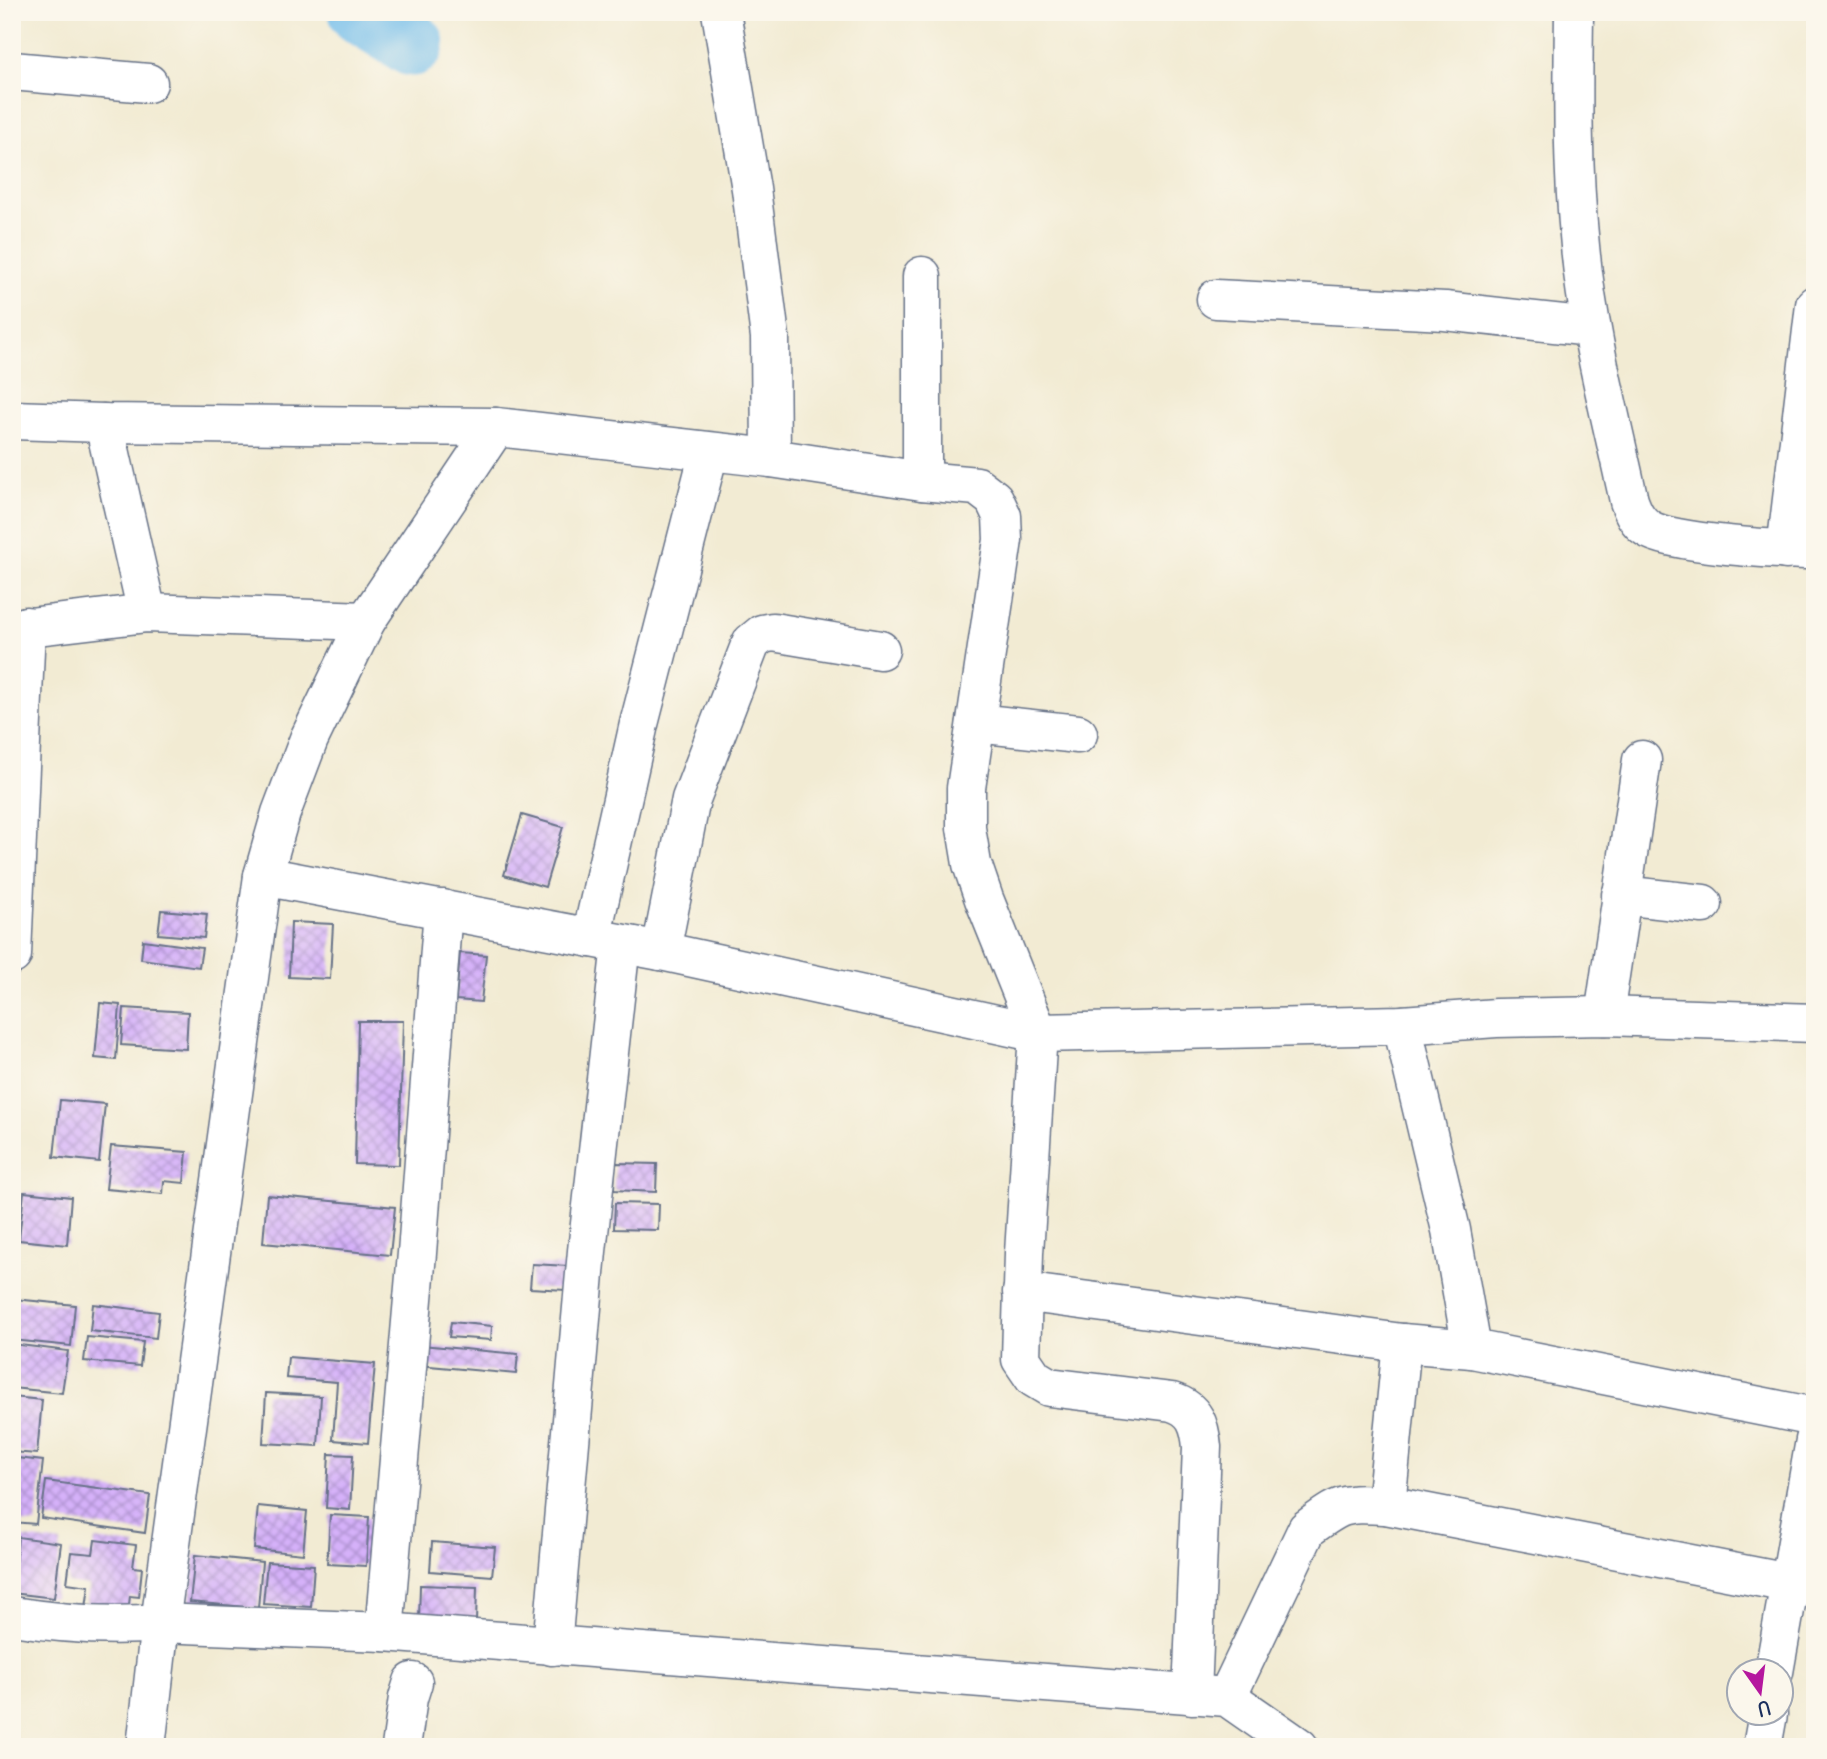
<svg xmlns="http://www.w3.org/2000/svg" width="1827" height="1759" font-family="Delius,sans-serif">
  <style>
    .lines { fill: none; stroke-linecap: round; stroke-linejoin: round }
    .river { stroke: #70bcea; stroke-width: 65 }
    .building { fill: url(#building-cross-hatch) }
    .minor-casing { stroke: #667187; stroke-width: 41 }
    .minor { stroke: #fff; stroke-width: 38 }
  </style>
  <defs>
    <pattern id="building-cross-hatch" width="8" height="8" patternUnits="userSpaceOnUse" patternTransform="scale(1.75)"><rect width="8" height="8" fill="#d5b1f9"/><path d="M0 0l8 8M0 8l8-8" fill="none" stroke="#ac90cd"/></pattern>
  </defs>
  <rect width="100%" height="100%" fill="#fbf7ec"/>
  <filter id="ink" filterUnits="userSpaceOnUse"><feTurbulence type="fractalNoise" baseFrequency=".0143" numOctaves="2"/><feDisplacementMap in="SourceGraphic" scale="14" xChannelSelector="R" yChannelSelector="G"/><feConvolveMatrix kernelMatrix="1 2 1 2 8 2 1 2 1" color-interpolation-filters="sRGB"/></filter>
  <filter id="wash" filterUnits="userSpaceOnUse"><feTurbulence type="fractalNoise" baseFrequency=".00686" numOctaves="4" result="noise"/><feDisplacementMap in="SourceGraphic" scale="28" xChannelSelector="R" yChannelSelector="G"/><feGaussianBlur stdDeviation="1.57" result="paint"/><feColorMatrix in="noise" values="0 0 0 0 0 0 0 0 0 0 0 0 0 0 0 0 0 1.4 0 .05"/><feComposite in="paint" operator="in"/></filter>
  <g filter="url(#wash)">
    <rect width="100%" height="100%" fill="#f2ebd3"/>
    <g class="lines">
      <!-- river -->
      <polyline class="river" points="361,12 412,44"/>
    </g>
    <g id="blocks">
      <!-- building -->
      <g class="building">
        <polygon points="522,815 563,827 545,887 504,875"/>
        <polygon points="161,910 207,914 204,938 158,934"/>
        <polygon points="291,922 333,924 330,979 289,977"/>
        <polygon points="143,940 202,948 199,967 141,959"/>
        <polygon points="460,953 486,955 481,1002 456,1000"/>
        <polygon points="100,1003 120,1005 116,1060 95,1058"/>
        <polygon points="124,1008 188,1012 186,1049 121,1045"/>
        <polygon points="358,1021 403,1021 399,1165 355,1164"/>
        <polygon points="60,1100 105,1104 99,1162 54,1157"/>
        <polygon points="111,1146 187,1152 184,1183 164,1181 163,1194 106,1189"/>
        <polygon points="615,1163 657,1164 656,1192 614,1190"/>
        <polygon points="24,1192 71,1197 67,1245 19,1240"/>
        <polygon points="267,1195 395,1207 390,1255 263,1243"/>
        <polygon points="615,1203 659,1204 658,1230 614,1229"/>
        <polygon points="532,1264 568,1266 566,1290 530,1288"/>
        <polygon points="14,1299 75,1305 71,1346 12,1340"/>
        <polygon points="93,1304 159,1312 156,1338 90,1331"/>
        <polygon points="451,1322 492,1326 491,1340 449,1337"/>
        <polygon points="87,1337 143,1342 140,1366 84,1361"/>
        <polygon points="12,1344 68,1351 62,1393 12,1388"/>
        <polygon points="421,1345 518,1354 516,1374 419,1365"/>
        <polygon points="288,1357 375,1364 368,1443 333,1440 337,1382 286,1378"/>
        <polygon points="266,1393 321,1396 318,1446 263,1443"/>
        <polygon points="12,1397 42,1400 37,1454 12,1452"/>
        <polygon points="329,1454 353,1455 350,1510 326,1508"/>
        <polygon points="17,1458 43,1461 36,1524 12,1522 12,1475 15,1475"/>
        <polygon points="46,1481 150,1495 145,1533 41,1518"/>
        <polygon points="258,1506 307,1511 303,1554 254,1549"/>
        <polygon points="330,1515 369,1517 366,1566 327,1564"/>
        <polygon points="18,1537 61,1543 54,1598 12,1593"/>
        <polygon points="95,1540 136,1545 133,1567 142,1568 139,1597 130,1596 128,1613 86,1608 89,1586 67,1583 71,1552 93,1554"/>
        <polygon points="432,1542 495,1547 492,1576 430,1571"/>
        <polygon points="195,1555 262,1562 258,1608 190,1602"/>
        <polygon points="267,1562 314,1565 311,1607 263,1604"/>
        <polygon points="420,1585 477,1587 476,1622 419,1621"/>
      </g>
    </g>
  </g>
  <g filter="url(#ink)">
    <use href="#blocks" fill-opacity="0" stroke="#667187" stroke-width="2"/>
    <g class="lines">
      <!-- minor casing -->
      <g class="minor-casing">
        <g id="minor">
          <polyline points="721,12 751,189 770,337 771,458"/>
          <path d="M1574 12C1573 90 1572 168 1580 246 1588 332 1611 417 1629 501 1633 512 1637 521 1647 528 1669 544 1783 550 1815 550"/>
          <polyline points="12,71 148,83"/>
          <polyline points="1216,299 1445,311 1591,327"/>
          <path d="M12 420 104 423 496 427 771 458 922 481 977 486 994 499 1002 516 1003 540 966 788V828L972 864 984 899 1038 1033 1024 1253 1021 1359 1034 1378 1049 1387 1172 1402C1195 1409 1200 1425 1202 1447L1192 1695"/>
          <polyline points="104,423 147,613"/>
          <polyline points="922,481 922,276"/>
          <polyline points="1786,550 1815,305"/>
          <polyline points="12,629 147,613 366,621"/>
          <polyline points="976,723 1078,734"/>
          <polyline points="263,876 661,951 1038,1033 1402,1025 1496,1018 1604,1016 1815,1023"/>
          <polyline points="1621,895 1703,904"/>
          <polyline points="591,938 639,724 709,452"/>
          <polyline points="661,951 691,799 751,643 762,634 773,632 880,650"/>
          <polyline points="12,955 26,626"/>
          <polyline points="1604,1016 1642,760"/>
          <polyline points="1402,1025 1451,1230 1472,1349"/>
          <polyline points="1022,1292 1402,1343 1472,1349 1815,1417"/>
          <polyline points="1386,1505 1402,1343"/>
          <path d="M12 1616C62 1624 110 1627 160 1623L384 1632 1227 1697 1299 1747"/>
          <polyline points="384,1632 417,1253 443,909"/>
          <polyline points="552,1646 587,1251 621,944"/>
          <polyline points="1774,1672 1815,1440"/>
          <path d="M1227 1697 1307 1529C1342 1503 1343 1503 1386 1505L1815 1588"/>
          <polyline points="146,1747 160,1623 263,876 281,813 309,739 366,621 496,427"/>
          <polyline points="401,1747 408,1698 413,1682"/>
          <polyline points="1762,1747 1768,1714"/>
        </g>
      </g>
      <!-- minor -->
      <use href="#minor" class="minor"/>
    </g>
  </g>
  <!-- margin -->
  <rect width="1827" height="1759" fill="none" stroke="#fbf7ec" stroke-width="42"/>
  <!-- north arrow -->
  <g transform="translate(1760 1692) rotate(166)"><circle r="33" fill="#fbf7ec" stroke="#a1a7b3" stroke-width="2"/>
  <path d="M0-5L12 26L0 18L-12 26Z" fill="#b5179e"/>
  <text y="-10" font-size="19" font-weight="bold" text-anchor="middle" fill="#1b2f5e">U</text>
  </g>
</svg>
